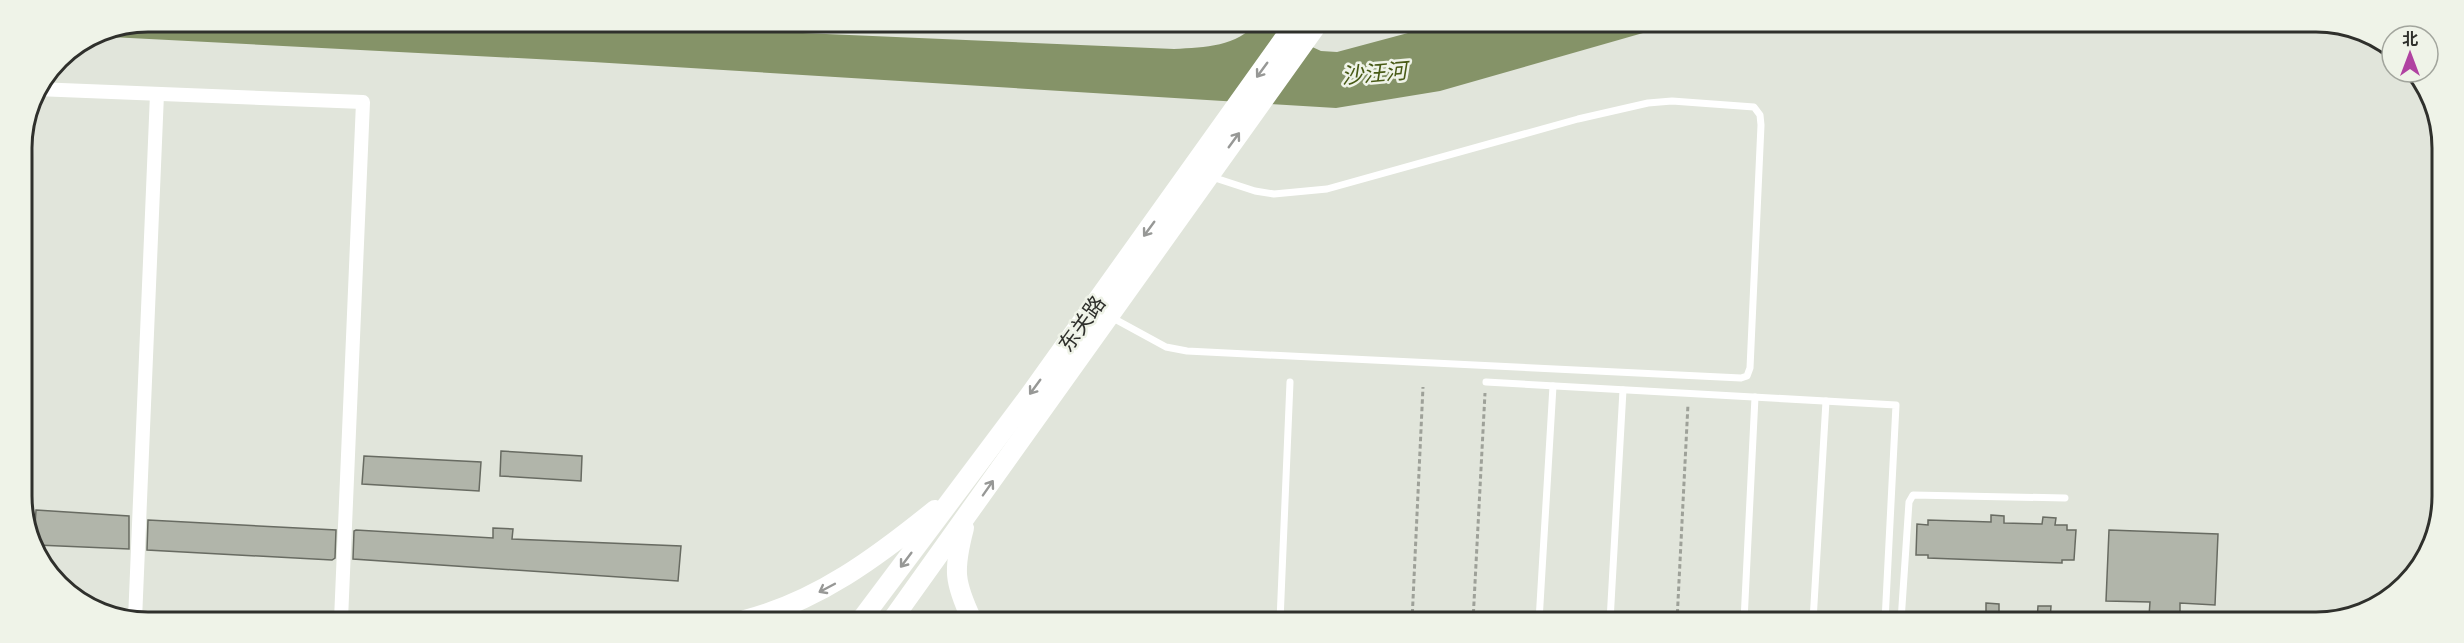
<svg xmlns="http://www.w3.org/2000/svg" width="2464" height="643" font-family="Barlow,'Noto Sans SC',sans-serif">
  <style>
    .water { fill: #859368 }
    .building { fill: #b1b5aa; stroke: #686b62; stroke-width: 1.5 }
    .lines { fill: none; stroke-linecap: round; stroke-linejoin: round }
    .path { stroke: #9ea199; stroke-width: 3; stroke-dasharray: 4.5 3; stroke-linecap: butt }
    .lane { stroke: #fff; stroke-width: 7 }
    .street { stroke: #fff; stroke-width: 14 }
    .secondary { stroke: #fff; stroke-width: 20 }
    .oneway { stroke: #979896 }
    .labels { text-anchor: middle; dominant-baseline: central; stroke-width: 5; stroke-linejoin: round; paint-order: stroke }
    .street-label { font-size: 21px; fill: #2f302c; stroke: #eff3e8 }
    .water-label { font-size: 22px; font-style: italic; fill: #485a16; stroke: #eff3e8 }
    .rim { fill: none; stroke: #2f302c; stroke-width: 3 }
  </style>
  <rect width="100%" height="100%" fill="#e1e5db"/>
  <!-- water -->
  <path class="water" d="M148 21H527L1174 49C1206 47 1236 47 1258 22L1321 51 1337 52 1449 22 1678 23 1440 91 1336 108 593 62 91 36 99 31Z"/>
  <!-- building -->
  <g class="building">
    <polygon points="501,451 582,456 581,481 500,476"/>
    <polygon points="364,456 481,462 479,491 362,484"/>
    <polygon points="36,510 129,516 129,549 37,545 34,541"/>
    <polygon points="1991,515 2004,516 2004,523 2042,524 2043,517 2056,518 2055,525 2067,525 2067,530 2076,530 2074,560 2062,560 2062,563 1928,558 1928,555 1916,555 1917,524 1928,525 1928,520 1991,522"/>
    <polygon points="148,520 336,530 335,558 332,560 147,550"/>
    <polygon points="493,528 513,529 512,539 681,546 678,581 353,559 354,531 356,530 493,538"/>
    <polygon points="2109,530 2218,534 2215,605 2180,603 2180,617 2149,616 2150,602 2106,601"/>
    <polygon points="1986,603 1999,604 1999,621 1986,621"/>
    <polygon points="2038,606 2051,606 2050,621 2037,621"/>
  </g>
  <g class="lines">
    <!-- path -->
    <g class="path">
      <polyline points="1412,621 1423,387"/>
      <polyline points="1473,621 1485,393"/>
      <polyline points="1677,621 1688,404"/>
    </g>
    <!-- lane -->
    <g class="lane">
      <polyline points="1111,317 1166,347 1187,351 1741,378 1747,376 1750,368 1761,125 1760,115 1754,107 1672,101 1648,103 1578,119 1327,189 1274,194 1255,191 1212,177"/>
      <polyline points="1486,382 1896,405 1885,621"/>
      <polyline points="1280,621 1290,382"/>
      <polyline points="1539,621 1553,386"/>
      <polyline points="1610,621 1623,390"/>
      <polyline points="1744,621 1755,397"/>
      <polyline points="1813,621 1826,401"/>
      <polyline points="1901,621 1909,502 1913,495 2065,498"/>
    </g>
    <!-- street -->
    <g class="street">
      <polyline points="36,89 363,102 341,620"/>
      <polyline points="22,247 28,113"/>
      <polyline points="135,620 157,94"/>
    </g>
    <!-- secondary -->
    <g class="secondary">
      <path d="M964 528C953 570 954 582 972 620"/>
      <path d="M745 620C818 601 877 557 935 510"/>
      <polyline points="861,620 1029,396 1296,22"/>
      <polyline points="892,620 1319,22"/>
    </g>
  </g>
  <!-- one-way arrows -->
  <defs><path id="oneway-shaft" d="M-6 0H5M1.5-3L5.5 0L1.5 3" fill="none" stroke-width="1.6" stroke-linecap="round" stroke-linejoin="round" transform="scale(1.5)"/></defs>
  <g class="oneway">
    <use href="#oneway-shaft" transform="translate(1262 70) rotate(126)"/>
    <use href="#oneway-shaft" transform="translate(1234 140) rotate(-54)"/>
    <use href="#oneway-shaft" transform="translate(1149 229) rotate(126)"/>
    <use href="#oneway-shaft" transform="translate(1035 387) rotate(126)"/>
    <use href="#oneway-shaft" transform="translate(988 488) rotate(-55)"/>
    <use href="#oneway-shaft" transform="translate(906 560) rotate(127)"/>
    <use href="#oneway-shaft" transform="translate(827 588) rotate(152)"/>
  </g>
  <g class="labels">
    <!-- street labels -->
    <g class="street-label">
      <text transform="translate(1081 323) rotate(-54)">东关路</text>
    </g>
    <!-- water labels -->
    <g class="water-label">
      <text transform="translate(1374 72) rotate(-5)">沙汪河</text>
    </g>
  </g>
  <!-- crop -->
  <path d="M0 0H2464V643H0ZM148 32H2316A116 116 0 0 1 2432 148V496A116 116 0 0 1 2316 612H148A116 116 0 0 1 32 496V148A116 116 0 0 1 148 32Z" fill="#eff3e8" fill-rule="evenodd"/>
  <path class="rim" d="M148 32H2316A116 116 0 0 1 2432 148V496A116 116 0 0 1 2316 612H148A116 116 0 0 1 32 496V148A116 116 0 0 1 148 32Z"/>
  <!-- north arrow -->
  <g transform="translate(2410 54)"><circle r="28" fill="#eff3e8" stroke="#a2a59d" stroke-width="1.5"/>
  <path d="M0-4.5L10 22L0 15L-10 22Z" fill="#b042a1"/>
  <text y="-9" font-size="16" font-weight="bold" text-anchor="middle" fill="#2f302c">北</text>
  </g>
</svg>
